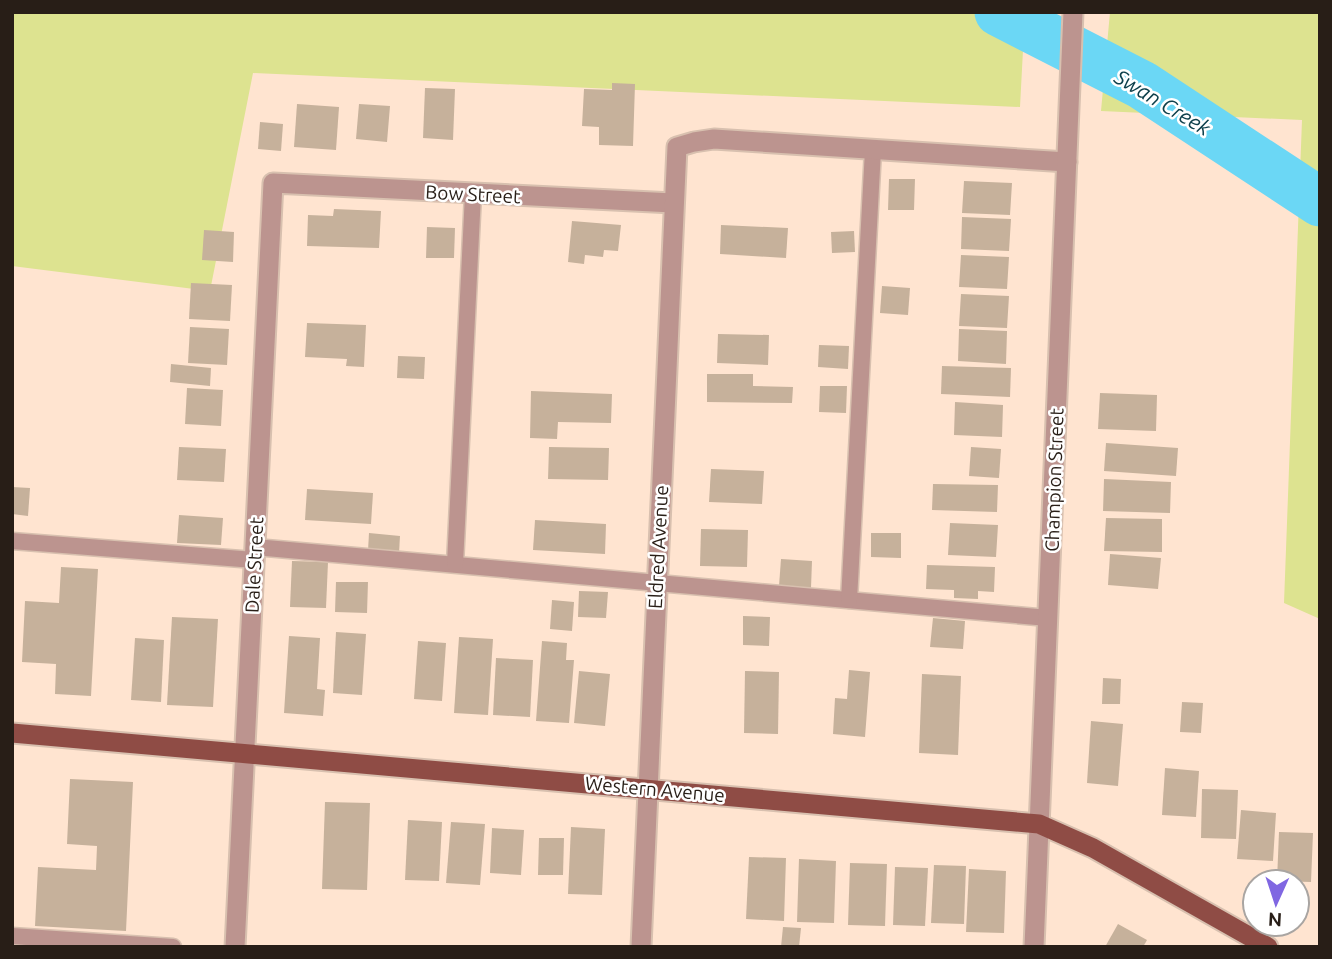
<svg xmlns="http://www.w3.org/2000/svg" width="1332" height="959" font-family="Ubuntu,sans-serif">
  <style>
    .green { fill: #dde390 }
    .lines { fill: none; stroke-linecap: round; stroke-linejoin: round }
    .river { stroke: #6bd7f5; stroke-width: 49 }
    .building { fill: #c6b19b }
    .service-casing { stroke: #d8c0af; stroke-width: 19 }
    .minor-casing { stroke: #d8c0af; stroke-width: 23 }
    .primary-casing { stroke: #d8c0af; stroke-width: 23 }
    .service { stroke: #bc948f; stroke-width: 16 }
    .minor { stroke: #bc948f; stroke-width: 19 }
    .primary { stroke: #8f4c45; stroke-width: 19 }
    .labels { text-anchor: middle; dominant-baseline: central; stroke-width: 5; stroke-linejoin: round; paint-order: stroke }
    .street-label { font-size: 19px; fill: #281e17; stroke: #fff }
    .water-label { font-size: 21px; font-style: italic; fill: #0e404c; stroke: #fff }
  </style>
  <rect width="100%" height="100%" fill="#ffe4d0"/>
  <!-- green -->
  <g class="green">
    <polygon points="12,12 1025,12 1020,107 253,73 210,291 12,266"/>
    <polygon points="1110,12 1320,12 1320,619 1284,603 1302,120 1101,111"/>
  </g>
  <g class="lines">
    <!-- river -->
    <polyline class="river" points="999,12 1142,85 1320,202"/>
  </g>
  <!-- building -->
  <g class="building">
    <polygon points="612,83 635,84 633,146 599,145 599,127 582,126 584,89 612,90"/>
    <polygon points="425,88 455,89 453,140 423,138"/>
    <polygon points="297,104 339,107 336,150 294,147"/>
    <polygon points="359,104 390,106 387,142 356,139"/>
    <polygon points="260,122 283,124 281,151 258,149"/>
    <polygon points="889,179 915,179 914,210 888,210"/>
    <polygon points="964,181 1012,183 1010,215 962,213"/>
    <polygon points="334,209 381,211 379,248 307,246 308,215 333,216"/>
    <polygon points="962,217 1011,219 1009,251 961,249"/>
    <polygon points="572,221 621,225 618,251 604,250 603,257 585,255 584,264 568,262"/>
    <polygon points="721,225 788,228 786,258 720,254"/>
    <polygon points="427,227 455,228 454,258 426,258"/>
    <polygon points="204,230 234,232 233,262 202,260"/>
    <polygon points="854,231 855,252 832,253 831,232"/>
    <polygon points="961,255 1009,257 1007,289 959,287"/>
    <polygon points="191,283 232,285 230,321 189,319"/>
    <polygon points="882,286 910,288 908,315 880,313"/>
    <polygon points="961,294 1009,296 1007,328 959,326"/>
    <polygon points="307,323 366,325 364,367 346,366 347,359 305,357"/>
    <polygon points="190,327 229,329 227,365 188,363"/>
    <polygon points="959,329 1007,331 1006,364 958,361"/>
    <polygon points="718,334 769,335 768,365 717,363"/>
    <polygon points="819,345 849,346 848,369 818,367"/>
    <polygon points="398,356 425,357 424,379 397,378"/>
    <polygon points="171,364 211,368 210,386 170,382"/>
    <polygon points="942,366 1011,368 1010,397 941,394"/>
    <polygon points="707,374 753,374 753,386 793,387 792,403 707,402"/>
    <polygon points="820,386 847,386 846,413 819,412"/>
    <polygon points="187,388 223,390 221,426 185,424"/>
    <polygon points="531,391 612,394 611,423 558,422 557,439 530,438"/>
    <polygon points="1100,393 1157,395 1156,431 1098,429"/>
    <polygon points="955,402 1003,405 1002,437 954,435"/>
    <polygon points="1106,443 1178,448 1176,476 1104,471"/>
    <polygon points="179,447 226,449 224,482 177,480"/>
    <polygon points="549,447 609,448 608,480 548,479"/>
    <polygon points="971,447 1001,449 999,478 969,476"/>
    <polygon points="711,469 764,471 762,504 709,502"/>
    <polygon points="1104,479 1171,482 1170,513 1103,511"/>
    <polygon points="933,484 998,485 997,512 932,510"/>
    <polygon points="12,487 30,488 28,516 12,514"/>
    <polygon points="307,489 373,493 371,524 305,520"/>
    <polygon points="179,515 223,518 221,545 177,543"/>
    <polygon points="1106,518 1162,519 1162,552 1104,551"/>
    <polygon points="535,520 606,524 605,554 533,550"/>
    <polygon points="950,523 998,525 996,557 948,555"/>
    <polygon points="701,529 748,530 747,567 700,566"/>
    <polygon points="369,533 400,536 399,553 368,551"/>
    <polygon points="871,533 901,533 901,558 871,557"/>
    <polygon points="1110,554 1161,558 1158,589 1108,585"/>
    <polygon points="781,559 812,561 811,588 779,586"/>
    <polygon points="292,561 328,562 326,608 290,607"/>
    <polygon points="927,565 995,567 994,592 978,591 978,599 954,598 954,590 926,589"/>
    <polygon points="61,567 98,569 91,696 55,694 56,664 22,662 25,601 59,603"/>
    <polygon points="336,582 368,582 367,613 335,612"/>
    <polygon points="579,591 608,592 606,618 578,617"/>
    <polygon points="552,600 574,602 572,631 550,629"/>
    <polygon points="743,616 770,617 769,646 743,645"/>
    <polygon points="172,617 218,619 213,707 167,705"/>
    <polygon points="933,618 965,621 963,649 930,647"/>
    <polygon points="336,632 366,634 362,695 333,693"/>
    <polygon points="289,636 320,638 317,689 325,690 323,716 284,713"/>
    <polygon points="459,637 493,639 488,715 454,713"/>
    <polygon points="135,638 164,640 161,702 131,700"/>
    <polygon points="418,641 446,643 442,701 414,699"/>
    <polygon points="542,641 567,643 566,660 574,660 569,723 536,721"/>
    <polygon points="496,658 533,660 530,717 493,715"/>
    <polygon points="849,670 870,672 865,737 833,734 835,698 847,699"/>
    <polygon points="579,671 610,674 605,726 574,723"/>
    <polygon points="745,671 779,672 778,734 744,733"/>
    <polygon points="922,674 961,676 958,755 919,753"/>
    <polygon points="1103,678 1121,679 1120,704 1102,704"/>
    <polygon points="1182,702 1203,703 1201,733 1180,732"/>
    <polygon points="1091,721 1123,724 1118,786 1087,783"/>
    <polygon points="1165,768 1199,771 1196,817 1162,815"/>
    <polygon points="70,779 133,782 126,931 35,926 38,867 96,870 97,846 67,844"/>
    <polygon points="1202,789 1238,790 1236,839 1201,838"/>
    <polygon points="325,802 370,803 367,890 322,889"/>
    <polygon points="1241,810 1276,813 1273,861 1237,859"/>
    <polygon points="408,820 442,822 439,881 405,880"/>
    <polygon points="451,822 485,824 480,885 446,883"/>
    <polygon points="571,827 605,829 602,895 568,894"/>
    <polygon points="492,828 524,830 521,875 490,873"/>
    <polygon points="1279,832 1313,833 1311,882 1277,881"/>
    <polygon points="539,838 564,838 563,875 538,875"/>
    <polygon points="749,857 786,858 784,921 746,919"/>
    <polygon points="799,859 836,861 834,923 797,922"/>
    <polygon points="850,863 887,864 885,926 848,925"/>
    <polygon points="934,865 966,866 964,924 931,923"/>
    <polygon points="895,867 928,868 925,926 893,925"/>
    <polygon points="969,869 1006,871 1004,933 966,932"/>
    <polygon points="1118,924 1147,940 1143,947 1105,947"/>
    <polygon points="783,927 801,928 799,947 781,947"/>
  </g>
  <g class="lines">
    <!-- service casing -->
    <g class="service-casing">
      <g id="service">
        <polyline points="12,541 254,560"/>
        <polyline points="255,547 1048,618"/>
        <polyline points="455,564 473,194"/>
        <polyline points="849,600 873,150"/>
        <polyline points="12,936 173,947"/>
      </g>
    </g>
    <!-- minor casing -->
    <g class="minor-casing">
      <g id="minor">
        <polyline points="235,947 273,183 673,203"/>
        <polyline points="641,947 677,147 694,142 714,139 1067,162"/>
        <polyline points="1034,947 1073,12"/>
      </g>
    </g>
    <!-- primary casing -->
    <g class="primary-casing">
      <polyline id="primary" points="12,733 1039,824 1093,848 1268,947"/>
    </g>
    <!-- service -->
    <use href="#service" class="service"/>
    <!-- minor -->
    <use href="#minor" class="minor"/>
    <!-- primary -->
    <use href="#primary" class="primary"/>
  </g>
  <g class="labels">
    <!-- street labels -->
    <g class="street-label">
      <text transform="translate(473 194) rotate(3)">Bow Street</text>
      <text transform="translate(1054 480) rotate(-88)">Champion Street</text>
      <text transform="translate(658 547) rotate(-87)">Eldred Avenue</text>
      <text transform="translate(254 565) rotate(-87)">Dale Street</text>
      <text transform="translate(655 789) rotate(5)">Western Avenue</text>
    </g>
    <!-- water labels -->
    <g class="water-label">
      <text transform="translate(1163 102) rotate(31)">Swan Creek</text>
    </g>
  </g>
  <!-- border -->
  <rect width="1332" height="959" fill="none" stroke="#281e17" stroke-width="28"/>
  <!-- north arrow -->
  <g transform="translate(1276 903) rotate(183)"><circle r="33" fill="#ffffff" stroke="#a9a5a2" stroke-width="2"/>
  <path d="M0-5L12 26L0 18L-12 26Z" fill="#8067e2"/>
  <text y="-10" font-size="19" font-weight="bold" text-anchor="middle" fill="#281e17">N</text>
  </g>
</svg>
